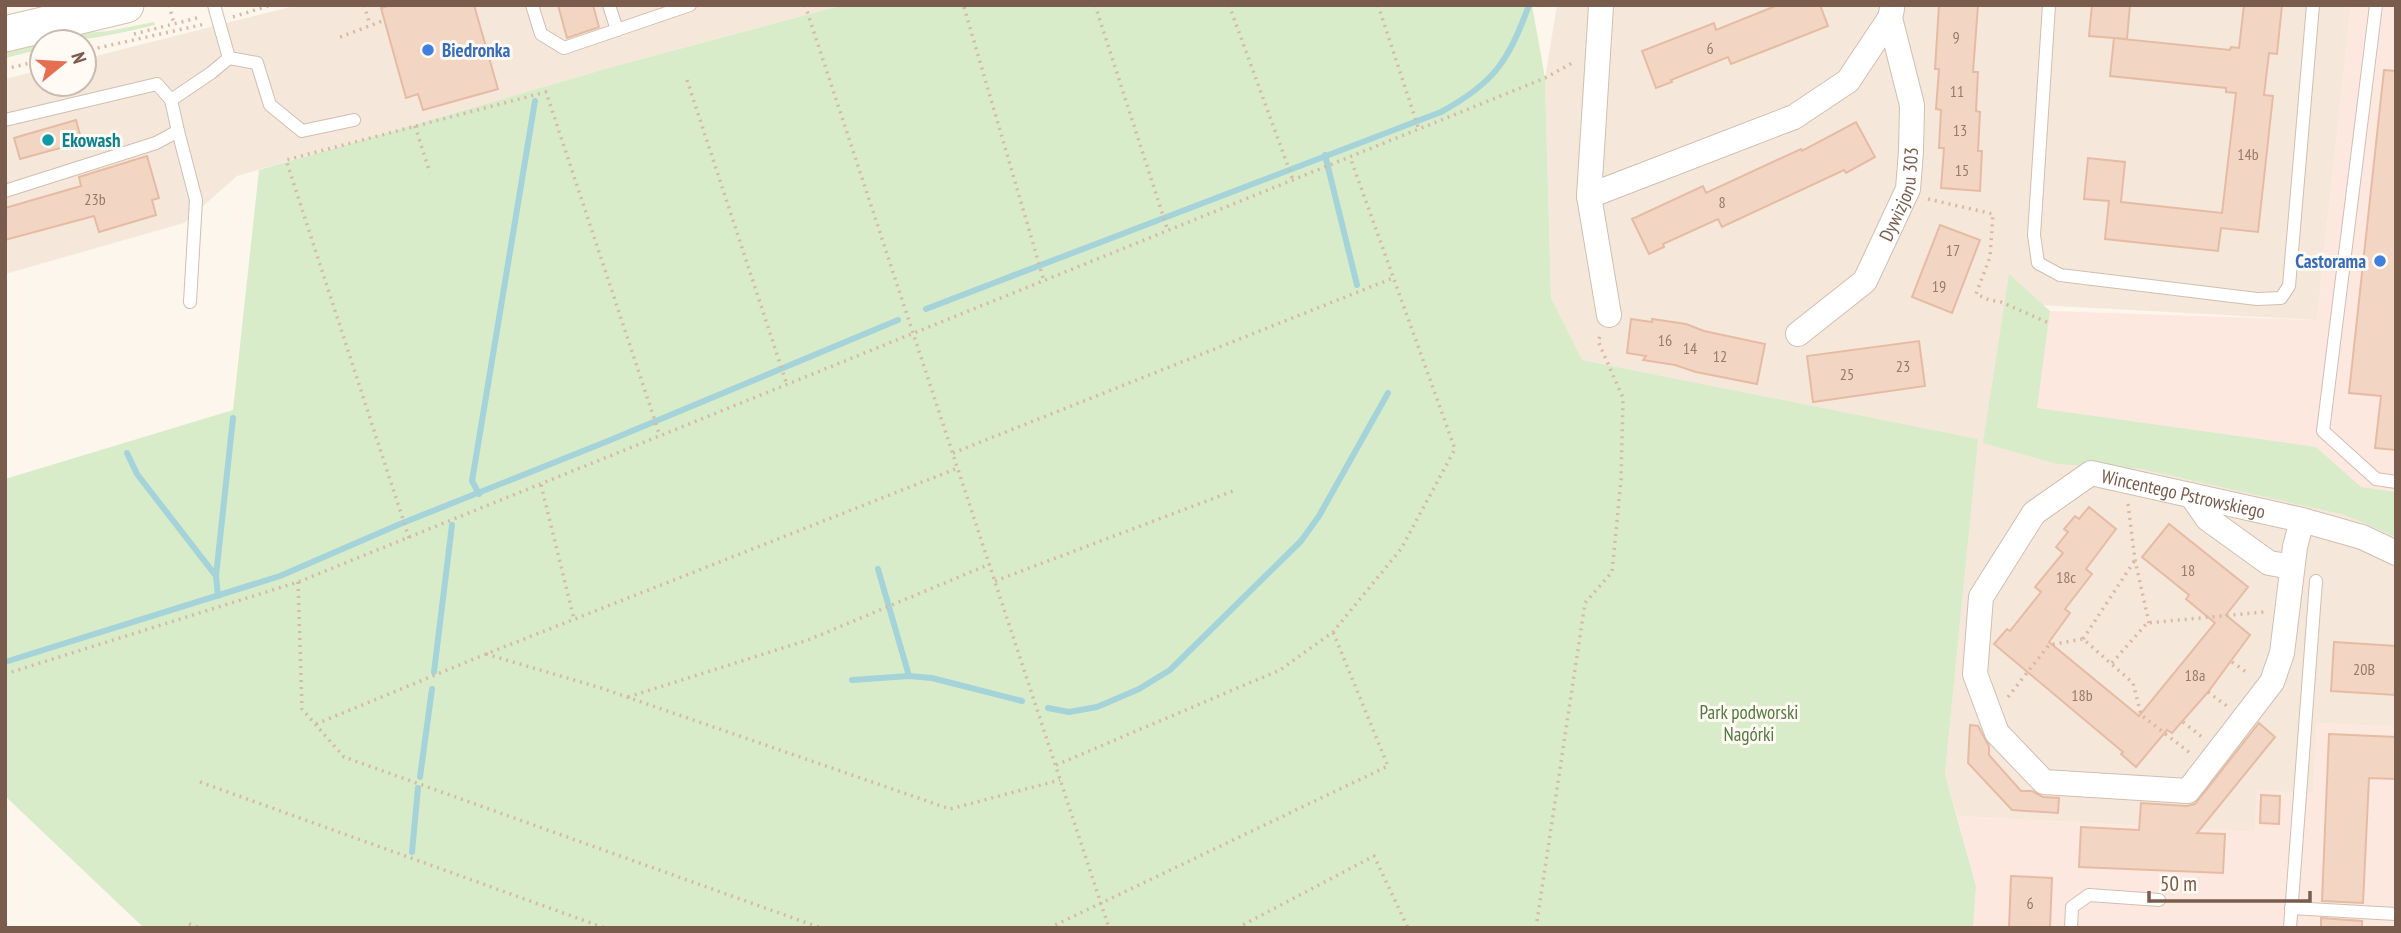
<svg xmlns="http://www.w3.org/2000/svg" width="2401" height="933" font-family="'PT Sans Narrow',sans-serif">
  <style>
    .residential { fill: #f5e8da }
    .commercial { fill: #fde8e0 }
    .green { fill: #d8ecc9 }
    .lines { fill: none; stroke-linecap: round; stroke-linejoin: round }
    .stream { stroke: #a5d3da; stroke-width: 6 }
    .building { fill: #f3d5c3; stroke: #e6bba3; stroke-width: 2 }
    .service-casing { stroke: #d1beb0; stroke-width: 14 }
    .minor-casing { stroke: #d1beb0; stroke-width: 26 }
    .secondary-casing { stroke: #d6c0b0; stroke-width: 37 }
    .path { stroke: #d9b8a5; stroke-width: 3.5; stroke-dasharray: 2 5; stroke-linecap: butt }
    .service { stroke: #fff; stroke-width: 12 }
    .minor { stroke: #fff; stroke-width: 24 }
    .secondary { stroke: #fff; stroke-width: 35 }
    .shop-dot { fill: #3f7fe0; stroke: #fffaf3; stroke-width: 2.5 }
    .culture-dot { fill: #0f9aa8; stroke: #fffaf3; stroke-width: 2.5 }
    .labels { text-anchor: middle; dominant-baseline: central; stroke-width: 6; stroke-linejoin: round; paint-order: stroke }
    .number-label { font-size: 16px; fill: #987a6a }
    .shop-label { font-size: 19px; font-weight: bold; fill: #366cbe; stroke: #fffaf3; text-anchor: start }
    .culture-label { font-size: 19px; font-weight: bold; fill: #0d838f; stroke: #fffaf3; text-anchor: start }
    .street-label { font-size: 19px; fill: #7a5c4d; stroke: #fffaf3 }
    .park-label { font-size: 19px; fill: #537a41; stroke: #fffaf3 }
  </style>
  <rect width="100%" height="100%" fill="#fdf6ec"/>
  <!-- residential -->
  <g class="residential">
    <polygon points="298,5 843,5 612,67 237,176 184,223 5,274 5,79 42,70 42,84 84,84 84,59"/>
    <polygon points="1557,5 2351,5 2317,320 2039,305 2396,499 2396,727 2317,723 2313,794 2254,832 1957,816 1945,774 1977,439 1582,360 1551,298 1545,78"/>
  </g>
  <!-- commercial -->
  <g class="commercial">
    <polygon points="2351,5 2396,5 2396,499 2019,427 2050,311 2317,320"/>
    <polygon points="2317,723 2396,727 2396,928 1973,928 1976,886 1957,816 2254,832 2257,790 2313,793"/>
  </g>
  <!-- green -->
  <g class="green">
    <polygon points="843,5 1532,5 1545,78 1551,298 1582,360 1978,439 1945,774 1976,886 1973,928 144,928 5,796 5,479 233,410 259,170 612,67"/>
    <path d="M154 22 155 25C117 34 81 42 42 42V49L5 58V47L59 35 109 31Z"/>
    <polygon points="2009,274 2050,311 2037,408 2316,447 2361,487 2396,492 2396,537 2345,515 2142,469 2057,464 1983,443"/>
  </g>
  <g class="lines">
    <!-- stream -->
    <g class="stream">
      <polyline points="1325,155 1357,285"/>
      <path d="M926 309 1441 112C1494 83 1508 62 1529 5"/>
      <polyline points="127,453 137,474 216,576"/>
      <polyline points="479,494 472,481 535,101"/>
      <polyline points="878,569 909,676"/>
      <polyline points="218,596 216,576 233,418"/>
      <polyline points="5,662 280,576 400,524 608,441 898,320"/>
      <polyline points="434,672 452,525"/>
      <polyline points="852,680 909,676 932,678 1022,701"/>
      <polyline points="1048,708 1069,712 1097,707 1139,689 1170,670 1301,541 1319,516 1388,393"/>
      <polyline points="420,777 432,689"/>
      <polyline points="412,852 418,788"/>
    </g>
  </g>
  <!-- building -->
  <g class="building">
    <polygon points="392,5 474,5 498,89 423,110 418,94 406,98 381,8"/>
    <polygon points="558,5 593,5 599,27 567,38"/>
    <polygon points="1778,5 1820,5 1828,26 1731,64 1728,57 1671,80 1672,82 1656,88 1642,51 1714,23 1716,30"/>
    <polygon points="1939,5 1978,5 1973,72 1978,72 1976,111 1980,112 1978,151 1982,151 1980,191 1941,188 1944,148 1939,148 1941,110 1936,109 1939,69 1935,69"/>
    <polygon points="2092,5 2130,5 2127,39 2089,36"/>
    <polygon points="2244,5 2282,5 2277,54 2269,53 2264,95 2273,96 2258,232 2221,228 2218,251 2105,239 2109,201 2084,199 2088,158 2125,162 2121,202 2222,213 2236,93 2226,92 2226,88 2110,76 2114,38 2230,50 2231,47 2239,48"/>
    <polygon points="2384,70 2396,71 2396,450 2375,448 2381,396 2349,393"/>
    <polygon points="76,120 82,142 20,159 14,138"/>
    <polygon points="1856,122 1875,157 1846,173 1844,170 1722,227 1718,219 1663,244 1664,247 1649,254 1632,219 1703,186 1706,193 1801,149 1802,151"/>
    <polygon points="147,156 159,198 152,200 156,215 99,232 94,216 5,240 5,208 81,186 79,177"/>
    <polygon points="1940,225 1980,240 1952,313 1912,297"/>
    <polygon points="1631,319 1652,322 1652,319 1686,324 1704,331 1765,344 1757,384 1696,372 1675,365 1643,360 1646,356 1627,353"/>
    <polygon points="1919,341 1925,386 1813,402 1807,356"/>
    <polygon points="2089,507 2116,529 2086,569 2092,574 2065,609 2070,613 2049,642 2139,716 2215,623 2186,599 2189,595 2142,557 2169,524 2248,587 2226,615 2250,635 2208,692 2172,733 2167,730 2136,767 2121,754 2123,752 1994,644 2007,629 2010,631 2041,592 2035,587 2063,553 2056,547 2068,532 2064,529 2075,516 2079,519"/>
    <polygon points="2334,642 2396,646 2396,695 2331,691"/>
    <polygon points="2259,723 2275,737 2197,833 2225,834 2223,873 2079,867 2081,827 2139,830 2141,803 2187,806 2195,804"/>
    <polygon points="1970,725 1978,726 1989,746 1989,755 2021,791 2032,791 2043,797 2059,798 2058,813 2012,810 1968,763"/>
    <polygon points="2329,734 2396,737 2396,779 2369,778 2363,903 2322,901"/>
    <polygon points="2261,795 2280,796 2279,824 2260,823"/>
    <polygon points="2011,876 2052,878 2050,928 2009,928"/>
    <polygon points="2321,918 2362,921 2362,928 2321,928"/>
  </g>
  <g class="lines">
    <!-- service casing -->
    <g class="service-casing">
      <g id="service">
        <polyline points="214,5 229,58"/>
        <polyline points="532,5 541,34 564,48 690,5"/>
        <polyline points="609,5 617,30"/>
        <polyline points="2049,5 2034,235 2038,263 2060,275 2257,299 2281,298 2289,286 2313,5"/>
        <polyline points="2376,5 2323,431 2376,479 2396,482"/>
        <polyline points="229,58 257,63 270,105 302,131 354,120"/>
        <polyline points="171,100 211,73 229,58"/>
        <polyline points="5,120 157,84 171,100 178,131 156,143 5,191"/>
        <polyline points="178,131 196,200 190,302"/>
        <polyline points="2291,908 2396,914"/>
        <polyline points="2071,928 2072,907 2089,895 2159,900"/>
        <polyline points="2290,928 2316,581"/>
      </g>
    </g>
    <!-- minor casing -->
    <g class="minor-casing">
      <g id="minor">
        <polyline points="1601,6 1589,196 1794,117 1848,81 1890,18"/>
        <polyline points="1589,196 1609,315"/>
        <path id="s1" d="M1798 334 1865 281 1908 189 1911 151 1912 105 1890 18 1892 9"/>
        <polyline points="2191,495 2208,519 2269,563 2292,567"/>
        <path id="s2" d="M2302 520 2295 547 2282 653 2272 682 2188 791 2044 782 1997 733 1975 674 1981 597 2034 513 2091 473 2302 520 2362 537 2396 553"/>
      </g>
    </g>
    <!-- secondary casing -->
    <g class="secondary-casing">
      <polyline id="secondary" points="5,34 126,5"/>
    </g>
    <!-- path -->
    <g class="path">
      <polyline points="169,5 174,24"/>
      <polyline points="364,5 370,25"/>
      <polyline points="805,5 1109,928"/>
      <polyline points="1095,5 1168,231"/>
      <polyline points="1229,5 1293,180"/>
      <polyline points="1378,5 1419,130"/>
      <polyline points="964,7 1044,281"/>
      <polyline points="233,17 271,5"/>
      <polyline points="134,34 201,17"/>
      <polyline points="340,37 385,20"/>
      <polyline points="84,51 205,24"/>
      <polyline points="5,69 42,60"/>
      <polyline points="687,80 787,385"/>
      <polyline points="415,126 430,173"/>
      <polyline points="1928,199 1993,214 1990,257 1976,294 1989,300 2001,302 2049,323"/>
      <polyline points="953,453 1393,278"/>
      <polyline points="541,485 574,619"/>
      <polyline points="2128,504 2135,560 2149,623"/>
      <polyline points="409,538 286,160 546,92 660,436"/>
      <polyline points="995,581 1233,491"/>
      <polyline points="298,582 302,709 344,757 821,928"/>
      <polyline points="2083,639 2135,560"/>
      <polyline points="486,654 601,688 950,809 1060,780"/>
      <polyline points="2232,662 2249,674"/>
      <polyline points="2112,663 2147,623 2264,612"/>
      <polyline points="5,674 298,582 1545,78 1574,62"/>
      <polyline points="2208,692 2227,706"/>
      <polyline points="628,697 808,640 990,564"/>
      <polyline points="2008,697 2049,645 2083,639 2133,683 2141,715 2190,753"/>
      <polyline points="2183,722 2202,737"/>
      <polyline points="316,724 486,654 958,468"/>
      <polyline points="1056,765 1280,670 1333,632 1401,549 1455,449 1350,157"/>
      <polyline points="200,782 605,928"/>
      <polyline points="5,924 9,928"/>
      <polyline points="189,924 200,928"/>
      <polyline points="1049,928 1388,766 1333,632"/>
      <polyline points="1237,928 1374,856 1408,928"/>
      <polyline points="1536,928 1585,603 1612,572 1621,480 1623,398 1598,341 1601,334"/>
    </g>
    <!-- service -->
    <use href="#service" class="service"/>
    <!-- minor -->
    <use href="#minor" class="minor"/>
    <!-- secondary -->
    <use href="#secondary" class="secondary"/>
  </g>
  <!-- markers -->
  <g class="shop-dot">
    <circle cx="428" cy="50" r="7"/>
    <circle cx="2380" cy="261" r="7"/>
  </g>
  <circle class="culture-dot" cx="48" cy="140" r="7"/>
  <g class="labels">
    <!-- number labels -->
    <g class="number-label">
      <text x="1956" y="37">9</text>
      <text x="1710" y="48">6</text>
      <text x="1957" y="91">11</text>
      <text x="1960" y="130">13</text>
      <text x="2248" y="154">14b</text>
      <text x="1962" y="170">15</text>
      <text x="95" y="199">23b</text>
      <text x="1722" y="202">8</text>
      <text x="1953" y="250">17</text>
      <text x="1939" y="286">19</text>
      <text x="1665" y="340">16</text>
      <text x="1690" y="348">14</text>
      <text x="1720" y="356">12</text>
      <text x="1903" y="366">23</text>
      <text x="1847" y="374">25</text>
      <text x="2188" y="570">18</text>
      <text x="2066" y="577">18c</text>
      <text x="2364" y="669">20B</text>
      <text x="2195" y="675">18a</text>
      <text x="2082" y="695">18b</text>
      <text x="2030" y="903">6</text>
    </g>
    <!-- shop labels -->
    <g class="shop-label">
      <text x="442" y="50">Biedronka</text>
      <text x="2366" y="261" text-anchor="end">Castorama</text>
    </g>
    <!-- culture labels -->
    <g class="culture-label">
      <text x="62" y="140">Ekowash</text>
    </g>
    <!-- street labels -->
    <g class="street-label">
      <text stroke="none"><textPath href="#s1" startOffset="180">Dywizjonu 303</textPath></text>
      <text stroke="none"><textPath href="#s2" startOffset="919">Wincentego Pstrowskiego</textPath></text>
    </g>
    <!-- park labels -->
    <g class="park-label">
      <text x="1749" y="712">Park podworski<tspan x="1749" dy="22">Nagórki</tspan></text>
    </g>
  </g>
  <!-- border -->
  <rect width="2401" height="933" fill="none" stroke="#7a5c4d" stroke-width="14"/>
  <!-- north arrow -->
  <g transform="translate(63 63) rotate(72)"><circle r="33" fill="#fffaf3" stroke="#cabbb1" stroke-width="2"/>
  <path d="M0-5L12 26L0 18L-12 26Z" fill="#e76f51"/>
  <text y="-10" font-size="19" font-weight="bold" text-anchor="middle" fill="#7a5c4d">N</text>
  </g>
  <!-- scale -->
  <path d="M2149 891v10h161v-10" fill="none" stroke="#7a5c4d" stroke-width="3.5"/>
  <text x="2160" y="891" font-size="21" fill="#7a5c4d" stroke="#fffaf3" stroke-width="5" paint-order="stroke">50 m</text>
</svg>
